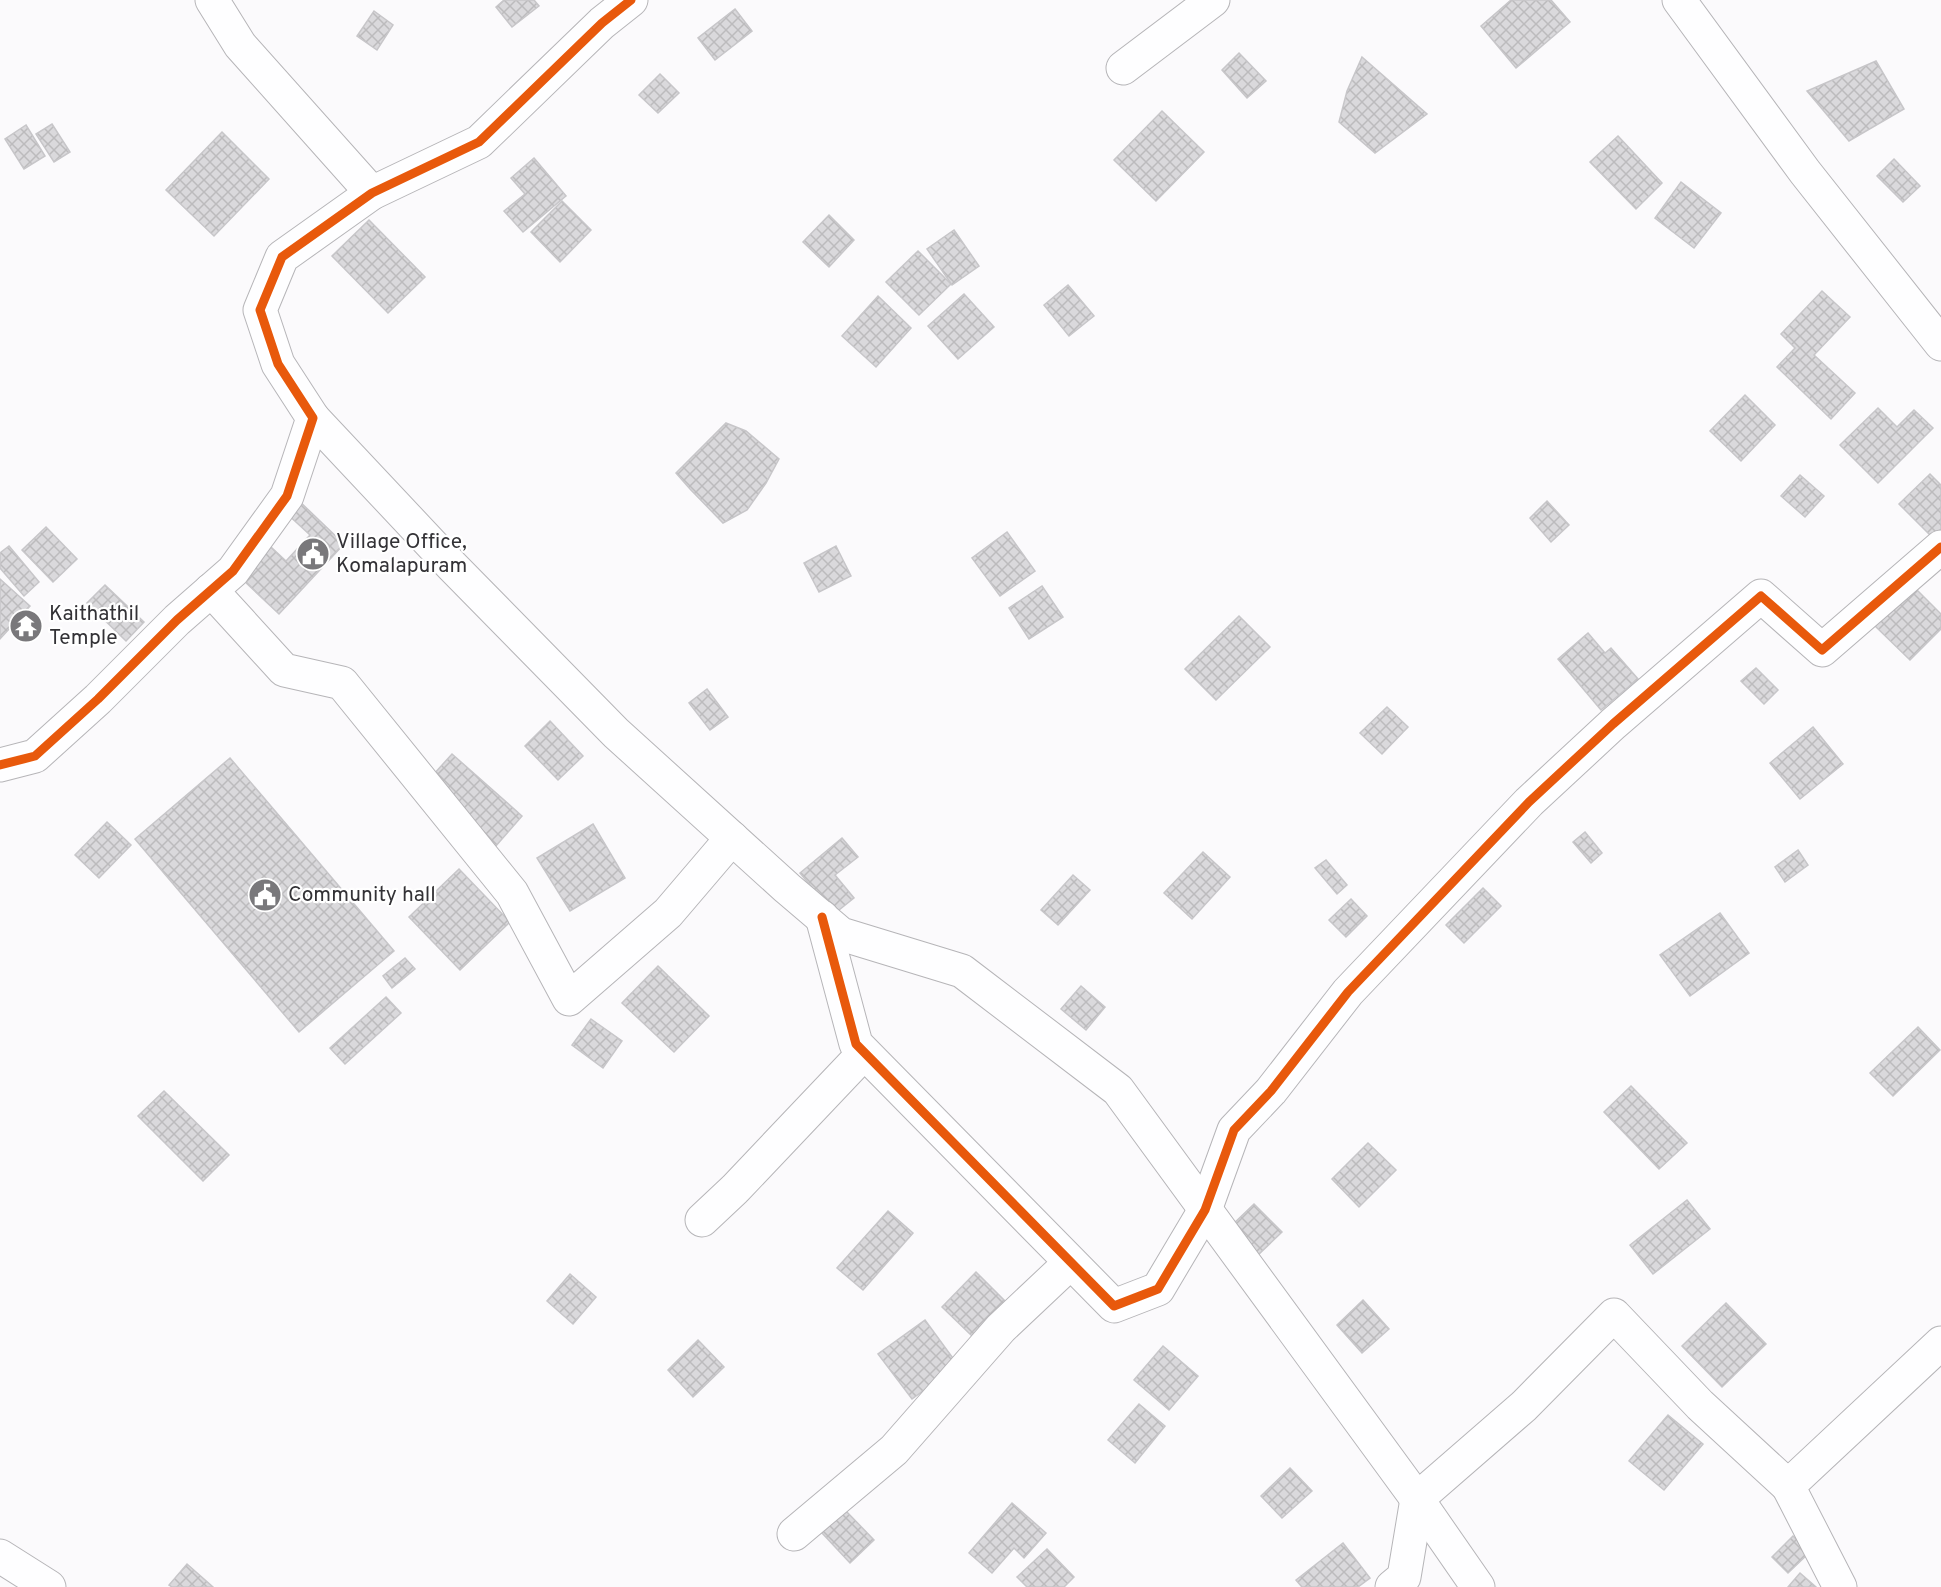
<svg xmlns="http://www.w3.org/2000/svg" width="1941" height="1587" font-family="Overpass,sans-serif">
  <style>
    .building { fill: url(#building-cross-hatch); stroke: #c7c6c9; stroke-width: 1.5 }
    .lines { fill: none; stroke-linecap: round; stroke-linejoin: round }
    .street-casing { stroke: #b6b5b8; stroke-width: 35 }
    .secondary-casing { stroke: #b6b5b8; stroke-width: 35 }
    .street { stroke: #fefeff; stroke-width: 33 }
    .secondary { stroke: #fefeff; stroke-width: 33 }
    .cycleway-casing { stroke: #fff; stroke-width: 13 }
    .cycleway { stroke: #e8590c; stroke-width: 9 }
    .labels { text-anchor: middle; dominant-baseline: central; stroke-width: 4.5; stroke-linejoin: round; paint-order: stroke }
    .poi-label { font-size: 21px; fill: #333236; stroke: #fff; text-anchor: start }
  </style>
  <defs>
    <pattern id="building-cross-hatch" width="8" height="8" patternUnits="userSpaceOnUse" patternTransform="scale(1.5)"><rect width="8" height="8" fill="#dad9dc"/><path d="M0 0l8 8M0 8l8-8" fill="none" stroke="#bcbbbd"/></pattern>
  </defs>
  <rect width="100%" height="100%" fill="#fbfafc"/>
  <!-- building -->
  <g class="building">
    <polygon points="504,0 534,0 539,6 512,27 496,7"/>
    <polygon points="1511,0 1551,0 1570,22 1516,68 1481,26"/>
    <polygon points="735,9 752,31 715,60 698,38"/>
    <polygon points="374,11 393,25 377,50 357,36"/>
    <polygon points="1239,53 1266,81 1247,98 1222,70"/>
    <polygon points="1362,57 1427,114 1375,153 1339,122 1347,91"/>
    <polygon points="1876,61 1904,109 1849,141 1807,91"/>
    <polygon points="660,74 679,93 658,113 639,95"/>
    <polygon points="1162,111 1204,152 1156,201 1114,160"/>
    <polygon points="52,124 70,152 54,162 36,134"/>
    <polygon points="26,125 45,156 24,169 5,139"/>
    <polygon points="222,132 269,179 214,236 166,190"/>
    <polygon points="1618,136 1662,183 1636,209 1590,162"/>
    <polygon points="534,158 566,196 523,232 504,211 525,194 511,178"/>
    <polygon points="1894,159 1920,186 1903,202 1877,176"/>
    <polygon points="1681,182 1721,213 1694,248 1655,218"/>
    <polygon points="562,201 591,230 560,262 531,232"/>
    <polygon points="829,215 854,240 829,267 803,242"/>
    <polygon points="369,220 425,277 388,313 332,256"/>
    <polygon points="954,230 979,266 952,285 927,249"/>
    <polygon points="918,251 951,284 919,315 886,282"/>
    <polygon points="1068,285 1094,316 1069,336 1044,305"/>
    <polygon points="1822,291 1850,317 1814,355 1855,393 1831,419 1777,367 1795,348 1781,334"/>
    <polygon points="964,294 994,327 958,359 928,326"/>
    <polygon points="878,296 911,328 876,367 842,336"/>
    <polygon points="1745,395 1775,425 1741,461 1710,431"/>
    <polygon points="1878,408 1897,427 1914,410 1933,428 1878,483 1840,445"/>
    <polygon points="726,423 746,431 779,459 766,483 747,510 723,523 690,489 676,473"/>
    <polygon points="1930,474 1941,485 1941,529 1932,537 1899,504"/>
    <polygon points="1800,475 1824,496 1805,517 1781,496"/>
    <polygon points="296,498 344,544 279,614 242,579 271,547 286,561 310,535 284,511"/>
    <polygon points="1547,501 1569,525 1551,542 1530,518"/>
    <polygon points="46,527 77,559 53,582 22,550"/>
    <polygon points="1007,532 1035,571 1000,596 972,558"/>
    <polygon points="9,546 39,582 24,596 0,568 0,553"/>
    <polygon points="836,546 851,576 819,592 804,563"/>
    <polygon points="0,579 30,606 0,639"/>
    <polygon points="105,585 144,622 126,641 87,603"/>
    <polygon points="1912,585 1941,614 1941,629 1910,660 1873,624"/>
    <polygon points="1042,586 1063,617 1029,639 1009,608"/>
    <polygon points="1239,616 1270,647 1216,700 1185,669"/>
    <polygon points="1588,633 1605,653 1611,648 1638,679 1601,710 1558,659"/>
    <polygon points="1756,668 1778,690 1764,704 1741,681"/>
    <polygon points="707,689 728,717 710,730 689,703"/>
    <polygon points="1387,707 1408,727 1382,754 1360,733"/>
    <polygon points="550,721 583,756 558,780 525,746"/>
    <polygon points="1813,727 1843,764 1800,799 1770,763"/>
    <polygon points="452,754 522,816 495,847 424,785"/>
    <polygon points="230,758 394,951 299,1032 135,839"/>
    <polygon points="107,822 131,845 99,878 75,855"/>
    <polygon points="593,824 625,878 570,911 537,858"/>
    <polygon points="1585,832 1602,853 1591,863 1573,842"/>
    <polygon points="842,838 858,857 835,875 854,898 834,914 800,873"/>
    <polygon points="1798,850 1808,865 1785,882 1775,867"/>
    <polygon points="1203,852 1230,877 1192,919 1164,893"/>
    <polygon points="1326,860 1347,885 1337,894 1315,868"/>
    <polygon points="459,869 510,922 460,970 409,917"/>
    <polygon points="1073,875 1090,890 1058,925 1041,910"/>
    <polygon points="1483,888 1501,906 1464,943 1446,925"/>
    <polygon points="1351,899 1367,916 1346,937 1329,920"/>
    <polygon points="1720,913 1749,953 1690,996 1660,955"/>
    <polygon points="405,958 415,969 392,988 383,976"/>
    <polygon points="658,966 709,1016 674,1052 622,1003"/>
    <polygon points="1081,986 1105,1007 1086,1030 1061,1009"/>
    <polygon points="386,997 401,1013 345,1064 330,1048"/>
    <polygon points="591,1019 622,1041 603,1068 572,1045"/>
    <polygon points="1918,1027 1940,1050 1893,1096 1870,1073"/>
    <polygon points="1631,1086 1687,1143 1659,1169 1604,1112"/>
    <polygon points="164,1091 229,1155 203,1181 138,1116"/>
    <polygon points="1368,1143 1396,1170 1359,1207 1332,1179"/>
    <polygon points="1687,1200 1710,1229 1653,1274 1630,1245"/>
    <polygon points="1254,1204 1282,1232 1256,1257 1229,1228"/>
    <polygon points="888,1211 913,1233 863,1290 837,1268"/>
    <polygon points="976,1272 1006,1302 972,1336 942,1307"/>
    <polygon points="570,1274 596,1297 573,1324 547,1301"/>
    <polygon points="1363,1300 1389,1329 1362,1353 1337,1325"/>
    <polygon points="1726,1303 1766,1344 1722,1387 1682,1346"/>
    <polygon points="925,1320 958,1365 912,1399 878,1354"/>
    <polygon points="698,1340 724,1367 693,1397 668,1370"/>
    <polygon points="1163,1346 1198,1376 1169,1410 1134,1380"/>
    <polygon points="1139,1404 1165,1426 1135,1463 1108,1440"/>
    <polygon points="1668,1415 1703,1444 1664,1490 1629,1461"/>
    <polygon points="1290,1468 1312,1491 1282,1518 1261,1496"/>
    <polygon points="1012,1503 1046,1533 1024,1558 1014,1548 992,1573 969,1553"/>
    <polygon points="845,1510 874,1540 850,1563 822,1533"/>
    <polygon points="1793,1536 1810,1552 1788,1573 1772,1557"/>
    <polygon points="1343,1543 1370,1578 1358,1587 1302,1587 1296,1580"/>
    <polygon points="1047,1549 1074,1577 1064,1587 1027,1587 1017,1577"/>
    <polygon points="187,1564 213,1587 172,1587 169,1585"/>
    <polygon points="1800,1573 1816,1587 1788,1587"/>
  </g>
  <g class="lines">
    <!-- street casing -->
    <g class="street-casing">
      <g id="street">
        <polyline points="212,0 240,45 372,193"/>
        <polyline points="1679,0 1805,172 1941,344"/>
        <polyline points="1123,68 1213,0"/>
        <polyline points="313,418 452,566 616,733 787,888 841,934 962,971 1118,1090 1417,1499 1478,1587"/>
        <polyline points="211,590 284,670 342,683 512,893 569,999 668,913 732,838"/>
        <polyline points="0,765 35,756 98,699 177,620 233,571 287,496 313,418 278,364 260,310 282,257 372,193 479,142 602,23 631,0"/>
        <polyline points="822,917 856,1044 1114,1306 1158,1289 1205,1210 1234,1130 1271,1091 1348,992 1529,802 1613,724 1761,596 1822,650 1941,547"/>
        <polyline points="702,1220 735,1189 864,1053"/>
        <polyline points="794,1534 894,1450 1001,1328 1070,1263"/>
        <polyline points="1392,1587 1404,1577 1417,1499 1524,1406 1614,1315 1700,1405 1788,1486"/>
        <polyline points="1840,1587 1788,1486 1941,1343"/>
      </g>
    </g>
    <!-- secondary casing -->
    <g class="secondary-casing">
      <polyline id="secondary" points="0,1556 49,1587"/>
    </g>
    <!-- street -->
    <use href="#street" class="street"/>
    <!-- secondary -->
    <use href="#secondary" class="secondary"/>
    <!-- cycleway casing -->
    <g class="cycleway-casing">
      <g id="cycleway">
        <polyline points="0,765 35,756 98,699 177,620 233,571 287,496 313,418 278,364 260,310 282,257 372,193 479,142 602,23 631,0"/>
        <polyline points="822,917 856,1044 1114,1306 1158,1289 1205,1210 1234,1130 1271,1091 1348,992 1529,802 1613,724 1761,596 1822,650 1941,547"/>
      </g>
    </g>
    <!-- cycleway -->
    <use href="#cycleway" class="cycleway"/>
  </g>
  <!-- icons -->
  <defs>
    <g id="civic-disc" transform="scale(1.725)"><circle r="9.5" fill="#79787b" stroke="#fff"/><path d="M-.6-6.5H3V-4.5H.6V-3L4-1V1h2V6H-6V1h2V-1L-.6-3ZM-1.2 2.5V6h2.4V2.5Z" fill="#fff"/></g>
    <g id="temple-disc" transform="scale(1.725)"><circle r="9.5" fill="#79787b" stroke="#fff"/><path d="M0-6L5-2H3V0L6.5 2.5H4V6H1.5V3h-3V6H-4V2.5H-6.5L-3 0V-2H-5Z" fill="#fff"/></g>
  </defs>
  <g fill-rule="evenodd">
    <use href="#civic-disc" x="313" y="554"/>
    <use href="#temple-disc" x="26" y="626"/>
    <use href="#civic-disc" x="265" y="895"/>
  </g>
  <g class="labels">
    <!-- poi labels -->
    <g class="poi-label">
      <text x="336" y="542">Village Office,<tspan x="336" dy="24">Komalapuram</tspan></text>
      <text x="49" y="614">Kaithathil<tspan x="49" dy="24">Temple</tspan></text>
      <text x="288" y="895">Community hall</text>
    </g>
  </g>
</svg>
